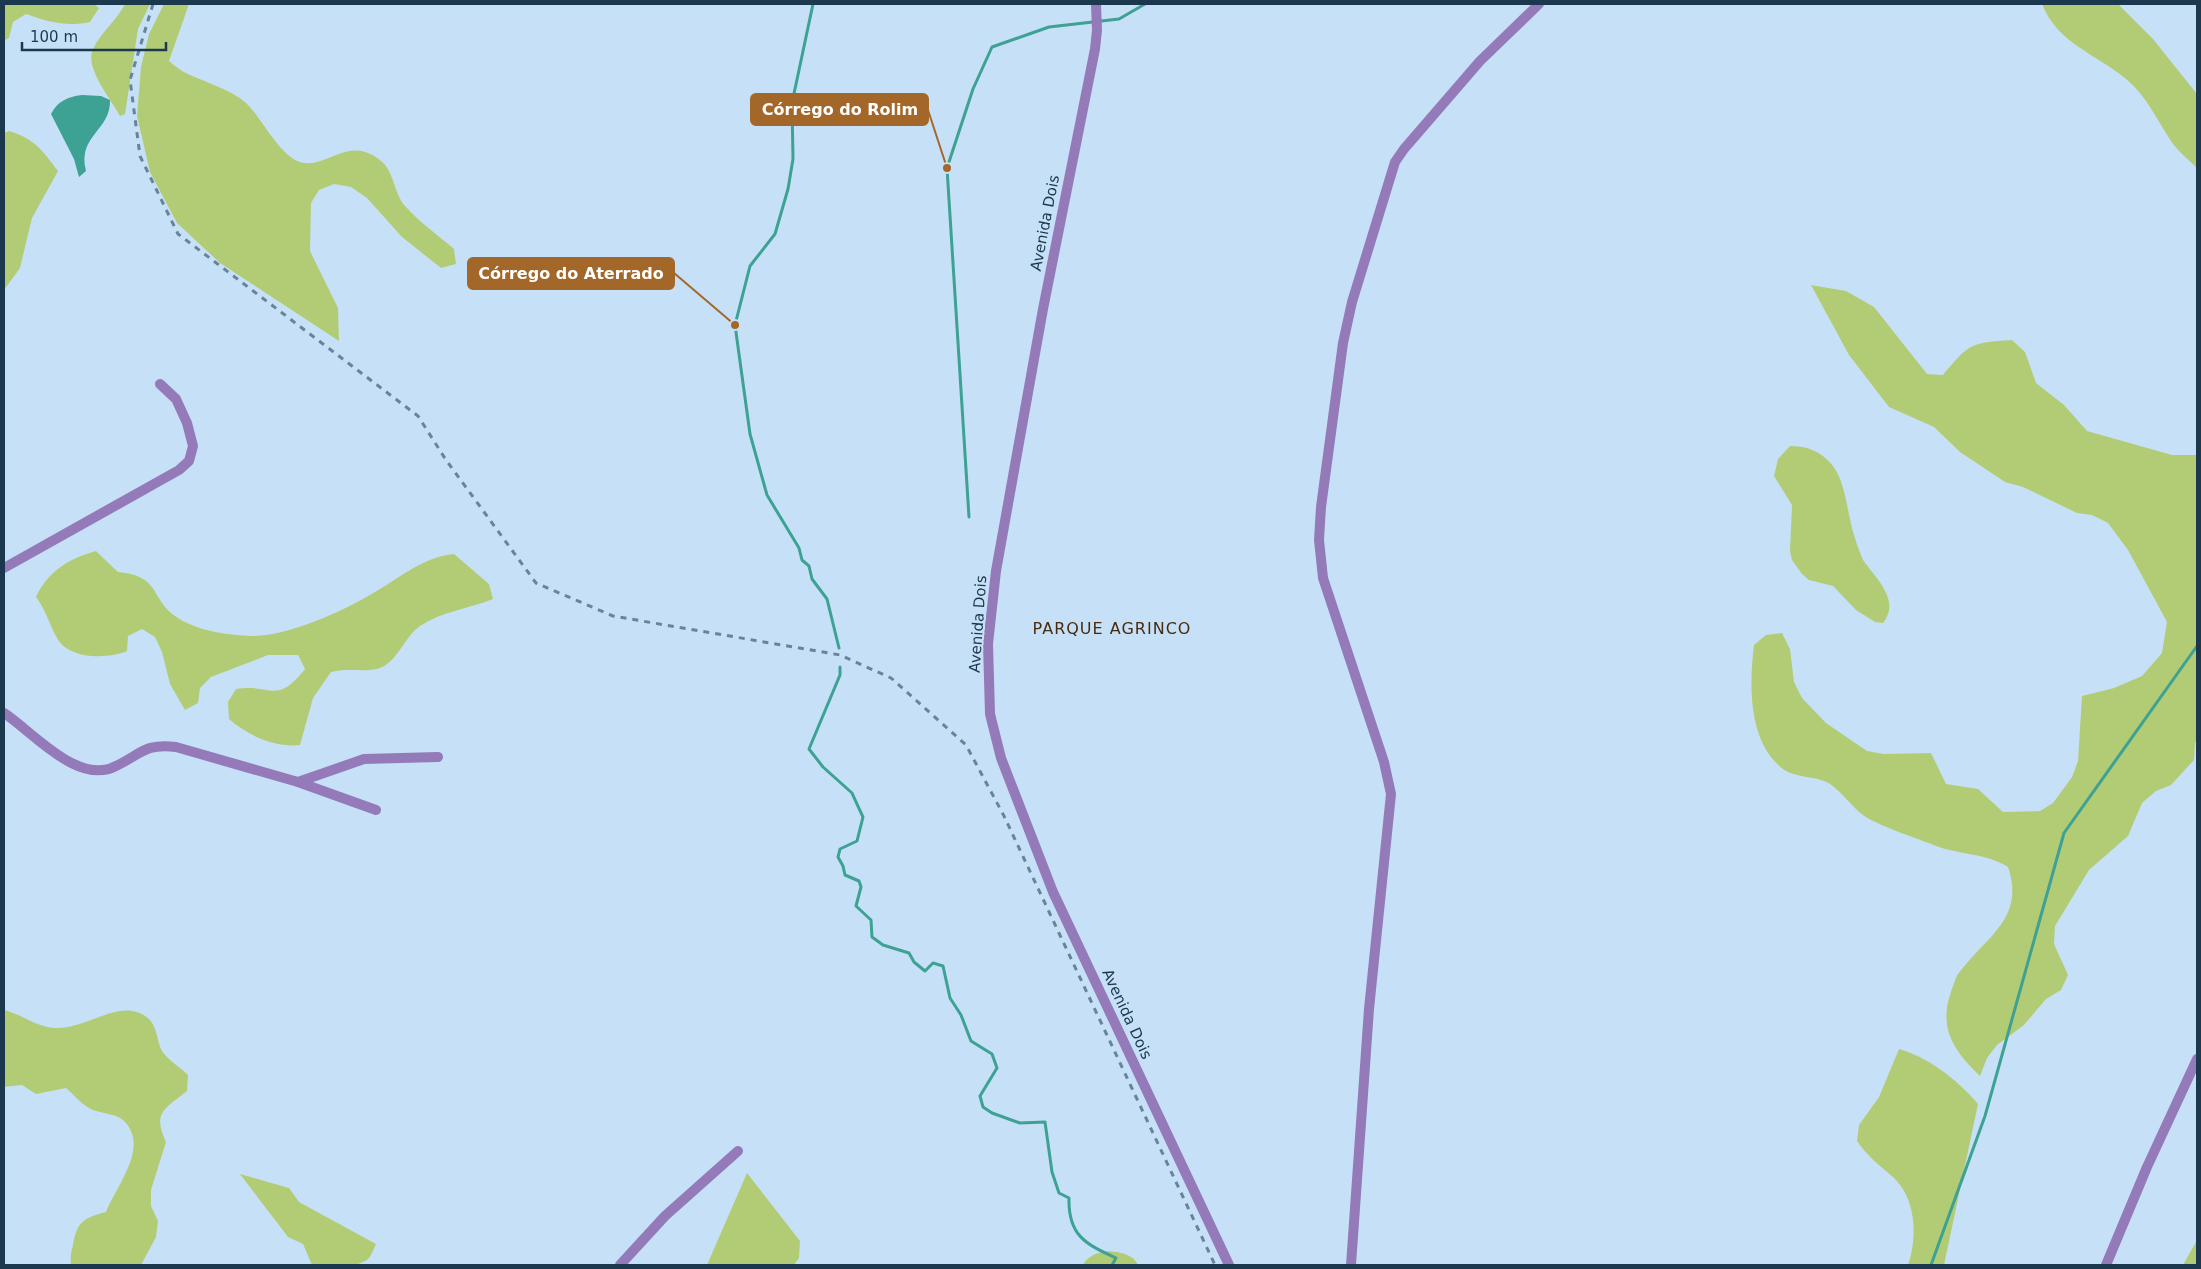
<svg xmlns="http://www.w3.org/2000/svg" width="2201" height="1269" font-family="'DejaVu Sans',sans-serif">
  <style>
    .green { fill: #b2cc76 }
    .water { fill: #3da193 }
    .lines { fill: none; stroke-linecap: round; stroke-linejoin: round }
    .stream { stroke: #3da193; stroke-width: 3 }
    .minor { stroke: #957aba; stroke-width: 10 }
    .rail { stroke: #68849a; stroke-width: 3; stroke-dasharray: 6 6; stroke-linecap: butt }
    .labels { text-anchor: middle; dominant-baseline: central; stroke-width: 4; stroke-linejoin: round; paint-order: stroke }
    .street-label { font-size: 15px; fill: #1b384e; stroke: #c6e1f7 }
    .neighbourhood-label { font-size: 16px; letter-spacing: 1px; fill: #482b0e; stroke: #c6e1f7 }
    .leader { fill: none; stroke: #a36729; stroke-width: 2 }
    .callout-dot { fill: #a36729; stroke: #c6e1f7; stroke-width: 2 }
    .callout { fill: #a36729; stroke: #a36729; stroke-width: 2 }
    .callout-label { font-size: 16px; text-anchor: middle; font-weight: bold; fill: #fff }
  </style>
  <rect width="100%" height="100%" fill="#c6e1f7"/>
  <!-- green -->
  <g class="green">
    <path d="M4 4H94L99 8 90 22C67 27 48 22 26 14L13 22 9 38 4 41Z"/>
    <path d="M125 4H150L138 29 125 114 120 116C111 99 84 67 93 49 101 32 117 20 125 4Z"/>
    <path d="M164 4H189L169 61C175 66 181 71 188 74 207 83 230 89 246 103 262 118 279 155 300 162 326 170 348 134 380 160 395 172 393 192 405 206 419 222 438 235 454 249L456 264 441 268 402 237 367 198 351 187 334 184 319 190 311 203 310 251 338 308 339 341 220 263 177 223 150 172 137 116 141 67 149 34Z"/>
    <path d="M2042 4H2118L2153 39 2197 94V168C2189 160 2180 153 2173 144 2158 122 2147 96 2126 79 2095 53 2058 44 2042 4Z"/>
    <path d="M9 131C35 139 42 150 58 171L32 218 20 268 4 290V133Z"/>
    <path d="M1811 285 1846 291 1874 307 1927 374 1943 375C1970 343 1970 343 2012 340L2025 352 2036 383 2064 405 2087 431 2172 455H2197V740L2195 743 2194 760 2171 785 2156 791 2142 803 2128 836 2089 870 2055 926 2054 944 2068 975 2061 990 2046 999 2024 1025 1997 1045 1987 1058 1980 1076C1954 1051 1938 1028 1951 992 1953 986 1955 979 1958 974 1984 938 2026 919 2008 867 1986 853 1960 855 1936 846 1919 839 1876 825 1863 815 1851 806 1842 792 1830 784 1816 775 1797 779 1783 769 1748 742 1749 686 1754 645L1766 635 1782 633 1790 649 1794 682 1802 698 1826 723 1867 751 1884 754 1931 753 1946 784 1978 789 2003 812 2040 811 2053 803 2072 777 2078 761 2082 696 2114 688 2142 676 2162 653 2167 622 2128 550 2108 523 2092 515 2077 513 2023 487 2005 482 1960 452 1934 427 1889 407 1849 355Z"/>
    <path d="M1790 446C1807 446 1821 451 1833 466 1847 485 1847 516 1855 538 1857 545 1860 553 1863 560 1872 573 1883 583 1888 598 1891 608 1889 615 1883 623L1875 622 1856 610 1833 586 1809 580 1802 574 1792 560 1790 551 1792 505 1774 476 1778 459Z"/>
    <path d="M96 551 118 572C161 576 150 598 175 616 196 631 227 635 252 636 287 636 339 613 370 595 397 580 422 557 454 554L489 584 493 599C468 609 443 611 420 626 404 637 397 664 377 669 363 672 348 668 331 672L313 698 300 745C275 748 247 735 229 719L228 702 236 689C271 683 276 706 305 669L298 655H268L211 677 200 688 198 703 185 710 170 684 162 652 155 637 142 629 128 636 127 651C108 659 69 660 57 638 49 624 46 610 36 597 48 571 70 558 96 551Z"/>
    <path d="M4 1010C21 1014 37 1027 54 1028 88 1030 122 995 149 1019 157 1026 157 1042 162 1051 168 1060 180 1067 188 1075L187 1091C165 1109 152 1112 166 1142L151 1190V1206L158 1221 156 1237 141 1265H71C70 1258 71 1252 73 1245 77 1222 83 1218 106 1212 116 1186 151 1146 123 1120 116 1114 101 1113 93 1110 83 1106 74 1095 66 1088L36 1094 22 1085 4 1087Z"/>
    <path d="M1899 1049C1928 1057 1958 1080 1978 1104L1944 1265H1908C1918 1237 1916 1198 1893 1177 1879 1165 1867 1156 1857 1141L1859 1125 1879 1097Z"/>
    <polygon points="747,1173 800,1241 799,1258 794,1265 707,1265"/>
    <path d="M240 1174 289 1188 299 1202 376 1244C373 1250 371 1258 365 1261 351 1269 328 1265 312 1265L303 1244 288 1237Z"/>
    <polygon points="2197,1240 2197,1265 2183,1265"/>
    <path d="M1108 1251C1120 1252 1133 1254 1138 1265H1083C1087 1256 1098 1252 1108 1251Z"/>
  </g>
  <!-- water -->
  <path class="water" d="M82 95 101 96 110 100C111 131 77 135 86 171L79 177 74 159 51 114C58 101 67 97 82 95Z"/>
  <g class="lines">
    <!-- stream -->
    <g class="stream">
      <polyline points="813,4 792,103 793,159 788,189 775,234 750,266 735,325 750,434 767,495 799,548 802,560 809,566 812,579 827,599 839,648"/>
      <polyline points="969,517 947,168 973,89 992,47 1049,27 1119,19 1145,4"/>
      <path d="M840 667V675L809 749 823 767 852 793 863 817 857 841 840 849 838 857 843 866 845 875 859 881 861 887 856 906 871 920 872 937 883 945 909 953 914 962 925 971 933 963 943 966 950 998 961 1015 971 1041 992 1054 997 1068 980 1096 983 1107 992 1113 1020 1123 1045 1122 1052 1172 1059 1193 1069 1198C1068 1235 1085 1244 1116 1258L1112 1265"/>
      <polyline points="1931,1265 1985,1116 2064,833 2197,646"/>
    </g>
    <!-- minor -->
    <g class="minor">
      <polyline points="1096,4 1097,30 1095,49 1043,309 996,571 988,644 990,714 1001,758 1053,892 1229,1265"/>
      <polyline points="4,568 179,470 189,461 193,446 187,423 176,399 160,384"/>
      <path d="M4 713C33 732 78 786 116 766 141 754 145 743 176 747L298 782 376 810"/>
      <polyline points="298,782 364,759 438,757"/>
      <polyline points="620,1265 665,1216 738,1151"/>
      <polyline points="1351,1265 1369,1009 1391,794 1384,762 1323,578 1319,540 1321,507 1343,343 1352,302 1395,162 1404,149 1480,61 1539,4"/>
      <polyline points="2106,1265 2147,1167 2197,1059"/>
    </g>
    <!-- rail -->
    <polyline class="rail" points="153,4 130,80 140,156 178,234 418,416 446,460 536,583 613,616 840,655 891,678 966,745 1004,816 1215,1265"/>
  </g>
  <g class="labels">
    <!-- street labels -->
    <g class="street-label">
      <text transform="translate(1045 223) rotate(-79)">Avenida Dois</text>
      <text transform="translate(978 624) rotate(-86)">Avenida Dois</text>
      <text transform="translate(1127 1014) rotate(65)">Avenida Dois</text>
    </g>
    <!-- neighbourhood labels -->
    <g class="neighbourhood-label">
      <text x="1112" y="628">PARQUE AGRINCO</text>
    </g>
  </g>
  <!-- callouts -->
  <path class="leader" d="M947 168L928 110M735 325L674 273"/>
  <g class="callout-dot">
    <circle cx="947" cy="168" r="5"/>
    <circle cx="735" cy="325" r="5"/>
  </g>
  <g class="callout">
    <rect x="751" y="94" width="177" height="31" rx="5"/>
    <rect x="468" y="258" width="206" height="31" rx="5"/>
  </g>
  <g class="callout-label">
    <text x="840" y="115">Córrego do Rolim</text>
    <text x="571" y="279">Córrego do Aterrado</text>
  </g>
  <!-- border -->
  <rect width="2201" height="1269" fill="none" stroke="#1b384e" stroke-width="10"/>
  <!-- scale -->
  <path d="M22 42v8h144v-8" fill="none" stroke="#1b384e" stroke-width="2.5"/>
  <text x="30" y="42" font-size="15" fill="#1b384e" stroke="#c6e1f7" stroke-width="4" paint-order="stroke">100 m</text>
</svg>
